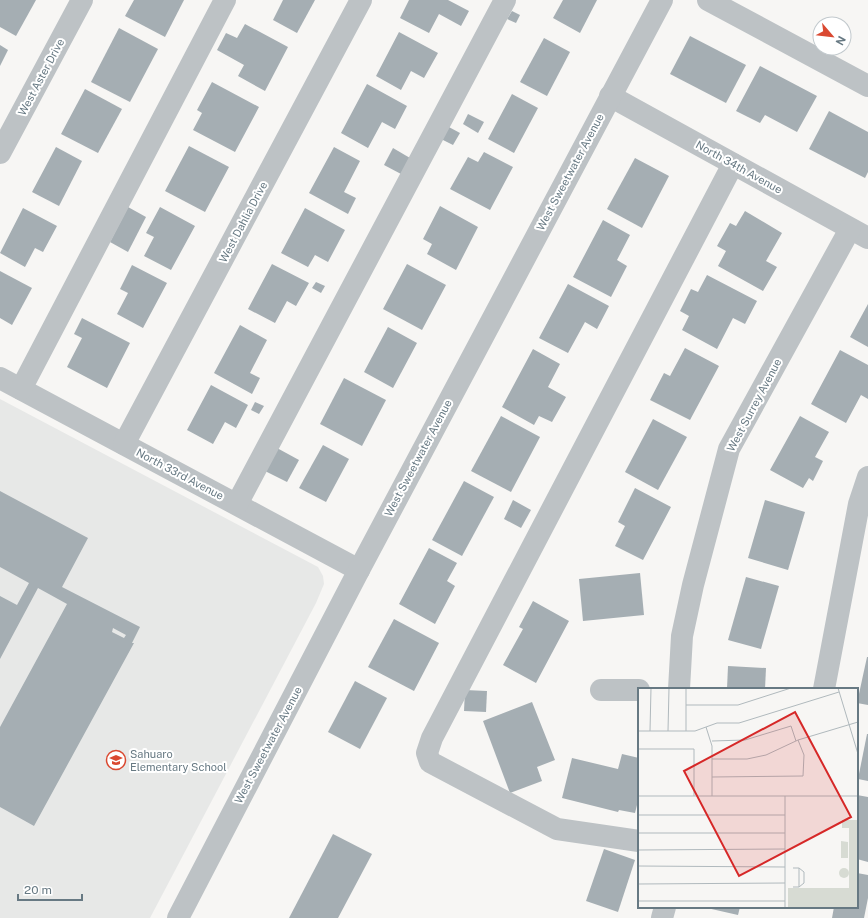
<svg xmlns="http://www.w3.org/2000/svg" width="868" height="918" font-family="'Public Sans',sans-serif">
  <style>
    .built { fill: #e7e8e7 }
    .building { fill: #a5aeb3; fill-rule: evenodd }
    .lines { fill: none; stroke-linecap: round; stroke-linejoin: round }
    .minor { stroke: #bdc2c5; stroke-width: 22 }
    .labels { text-anchor: middle; dominant-baseline: central; stroke-width: 4; stroke-linejoin: round; paint-order: stroke }
    .street-label { font-size: 11px; fill: #677983; stroke: #fff }
    .poi-label { font-size: 11px; fill: #677983; stroke: #fff; text-anchor: start }
    .inset-road { fill: none; stroke: #b0b9bd; stroke-width: 1 }
    .view { fill: #d62828; fill-opacity: 0.15; stroke: #d62828; stroke-width: 2 }
    .inset-edge { fill: none; stroke: #677983; stroke-width: 2 }
  </style>
  <rect width="100%" height="100%" fill="#f7f6f4"/>
  <!-- built -->
  <polygon class="built" points="0,399 318,567 323,576 324,584 316,603 150,918 0,918"/>
  <!-- building -->
  <g class="building">
    <polygon points="0,0 36,0 16,36 0,27"/>
    <polygon points="134,0 184,0 165,37 125,16"/>
    <polygon points="283,0 315,0 297,33 273,20"/>
    <polygon points="409,0 448,0 469,11 461,26 439,14 429,33 400,18"/>
    <polygon points="563,0 597,0 580,33 553,18"/>
    <polygon points="512,11 520,15 516,23 507,19"/>
    <polygon points="245,24 288,47 265,91 238,76 244,65 217,50 226,33 237,38"/>
    <polygon points="119,28 158,49 130,102 91,82"/>
    <polygon points="399,32 438,53 424,78 411,71 401,90 376,76"/>
    <polygon points="690,36 746,65 726,103 670,74"/>
    <polygon points="544,38 570,52 547,96 520,82"/>
    <polygon points="0,45 8,50 0,66"/>
    <polygon points="760,66 817,96 797,132 765,115 760,123 736,111"/>
    <polygon points="212,82 259,107 235,152 193,130 202,113 197,110"/>
    <polygon points="367,84 407,106 395,129 382,122 368,148 341,133"/>
    <polygon points="85,89 122,109 98,153 61,134"/>
    <polygon points="512,94 538,108 514,153 488,139"/>
    <polygon points="829,111 868,132 868,172 865,178 809,149"/>
    <polygon points="468,114 484,122 478,133 463,124"/>
    <polygon points="447,126 460,133 453,145 441,139"/>
    <polygon points="189,146 229,167 205,212 165,191"/>
    <polygon points="56,147 82,161 59,206 32,192"/>
    <polygon points="334,147 360,161 344,192 356,198 348,214 309,193"/>
    <polygon points="393,148 410,158 401,174 384,165"/>
    <polygon points="484,152 513,167 490,210 450,189 468,157 478,162"/>
    <polygon points="635,158 669,176 642,228 607,209"/>
    <polygon points="440,206 478,227 456,270 427,254 432,244 423,239"/>
    <polygon points="128,207 146,217 128,252 110,242"/>
    <polygon points="160,207 195,226 171,270 144,256 154,237 146,233"/>
    <polygon points="23,208 57,226 43,252 35,248 25,267 0,253"/>
    <polygon points="305,208 345,230 328,262 315,255 308,267 281,253"/>
    <polygon points="745,211 782,233 766,261 777,267 763,291 718,266 726,251 717,246 730,223 736,226"/>
    <polygon points="603,220 630,235 617,260 627,266 611,297 573,277"/>
    <polygon points="272,264 309,283 296,306 287,301 275,323 248,309"/>
    <polygon points="407,264 446,285 422,330 383,309"/>
    <polygon points="132,265 167,283 143,328 117,314 128,293 120,289"/>
    <polygon points="0,271 32,288 12,325 0,318"/>
    <polygon points="707,275 757,301 745,324 733,318 717,349 682,330 689,316 680,311 691,289 698,292"/>
    <polygon points="316,282 325,286 321,293 312,288"/>
    <polygon points="568,284 609,306 597,329 585,322 568,353 539,338"/>
    <polygon points="868,304 868,347 850,337"/>
    <polygon points="82,318 130,343 107,388 67,367 82,338 74,334"/>
    <polygon points="240,325 267,340 250,373 260,378 252,394 214,373"/>
    <polygon points="388,327 417,343 393,388 364,372"/>
    <polygon points="685,348 719,366 690,420 650,400 664,373 670,376"/>
    <polygon points="533,349 560,364 548,387 566,397 552,422 539,416 534,425 502,407"/>
    <polygon points="840,350 868,365 868,399 861,395 846,423 811,404"/>
    <polygon points="344,378 386,400 362,446 320,424"/>
    <polygon points="211,385 248,405 236,428 225,422 213,444 187,430"/>
    <polygon points="255,402 264,406 259,414 251,410"/>
    <polygon points="501,416 540,437 511,492 471,471"/>
    <polygon points="800,416 829,432 815,457 823,461 813,481 809,478 803,488 770,470"/>
    <polygon points="653,419 687,437 658,490 625,472"/>
    <polygon points="323,445 349,459 326,502 299,488"/>
    <polygon points="277,448 299,460 287,482 265,471"/>
    <polygon points="464,481 494,497 462,556 432,540"/>
    <polygon points="635,488 671,507 643,560 615,546 625,526 618,522"/>
    <path d="M0 491 88 538 62 587 140 627 132 643H134L34 826 0 807V727L67 604 38 588 0 659V596L17 605 29 583 0 567ZM113 628 126 635 124 638 112 632Z"/>
    <polygon points="513,500 531,510 521,528 504,519"/>
    <polygon points="765,500 805,512 788,570 748,558"/>
    <polygon points="429,548 457,563 447,581 455,586 435,624 399,604"/>
    <polygon points="640,573 644,615 583,621 579,579"/>
    <polygon points="746,577 779,586 761,649 728,640"/>
    <polygon points="533,601 569,621 536,683 503,665 523,629 519,627"/>
    <polygon points="394,619 439,643 414,691 368,667"/>
    <polygon points="867,657 868,657 868,705 857,703"/>
    <polygon points="728,666 766,668 765,689 727,689"/>
    <polygon points="355,681 387,698 360,749 328,732"/>
    <polygon points="465,690 487,691 486,712 464,711"/>
    <polygon points="532,702 555,760 537,767 542,781 510,793 483,721"/>
    <polygon points="867,734 868,734 868,781 858,779"/>
    <polygon points="622,754 639,758 639,797 635,813 619,810 618,812 562,798 572,758 618,769"/>
    <polygon points="857,795 868,797 868,862 857,859"/>
    <polygon points="333,834 372,854 338,918 289,918"/>
    <polygon points="604,849 635,860 618,912 586,901"/>
    <polygon points="857,873 868,875 868,898 864,918 832,918 834,907 857,907"/>
    <polygon points="707,907 740,907 738,915 707,908"/>
  </g>
  <g class="lines">
    <!-- minor -->
    <g class="minor">
      <polyline points="708,0 868,86"/>
      <polyline points="610,96 868,238"/>
      <polyline points="0,153 82,0"/>
      <polyline points="0,378 359,570"/>
      <polyline points="21,389 225,0"/>
      <polyline points="124,444 361,0"/>
      <polyline points="237,504 505,0"/>
      <polyline points="679,689 682,636 693,585 729,449 850,229"/>
      <polyline points="824,689 859,504 868,477"/>
      <polyline points="601,690 639,690"/>
      <polyline points="639,841 557,829 430,762 427,753 432,738 733,164"/>
      <polyline points="178,918 359,570 662,0"/>
      <polyline points="662,918 665,907"/>
    </g>
  </g>
  <!-- icons -->
  <defs>
    <g id="school-ring" transform="scale(1)"><circle r="9.5" fill="#fff" stroke="#da4931" stroke-width="1.5"/><path d="M0-5L7-2L0 1L-7-2ZM-4 1L0 2.5L4 1V4Q0 6-4 4Z" fill="#da4931"/></g>
  </defs>
  <g fill-rule="evenodd">
    <use href="#school-ring" x="116" y="760"/>
  </g>
  <g class="labels">
    <!-- street labels -->
    <g class="street-label">
      <text transform="translate(41 77) rotate(-62)">West Aster Drive</text>
      <text transform="translate(739 167) rotate(29)">North 34th Avenue</text>
      <text transform="translate(570 172) rotate(-62)">West Sweetwater Avenue</text>
      <text transform="translate(243 222) rotate(-62)">West Dahlia Drive</text>
      <text transform="translate(754 405) rotate(-62)">West Surrey Avenue</text>
      <text transform="translate(418 458) rotate(-62)">West Sweetwater Avenue</text>
      <text transform="translate(180 474) rotate(28)">North 33rd Avenue</text>
      <text transform="translate(268 745) rotate(-62)">West Sweetwater Avenue</text>
    </g>
    <!-- poi labels -->
    <g class="poi-label">
      <text x="130" y="754">Sahuaro<tspan x="130" dy="13">Elementary School</tspan></text>
    </g>
  </g>
  <!-- overview -->
  <g transform="translate(638 688)">
    <rect width="220" height="220" fill="#f7f6f4"/>
    <path d="M201 185a5 5 0 1 1 10 0a5 5 0 1 1-10 0Z" fill="#d7dbd3"/>
    <path d="M204 132H220V220H150V200H211V140H204ZM203 153 210 154V170H203Z" fill="#d7dbd3"/>
    <path class="inset-road" d="M200 0 220 66M48 17H100L153 0M68 39 74 58V108M0 43H57L79 35H101L201 4M12 43 13 0M30 43 31 0M48 43V0M74 53 107 52 153 38 158 53M0 61H56V108M74 71H109L128 67 160 52 220 34M74 89 165 88 166 67 160 52M0 108H220M0 127H147M0 145H147M0 162 147 161M0 178 147 179M155 180H161V199H155M161 180 166 184V195L161 199M0 196 147 195M0 213H147M147 220V108"/>
    <path class="view" d="M157 24 213 129 101 188 46 83Z"/>
    <rect width="220" height="220" class="inset-edge"/>
  </g>
  <!-- north arrow -->
  <g transform="translate(832 36) rotate(118)"><circle r="19" fill="#ffffff" stroke="#c2c9cd"/>
  <path d="M0-3L7 15L0 10L-7 15Z" fill="#da4931"/>
  <text y="-6" font-size="11" font-weight="bold" text-anchor="middle" fill="#677983">N</text>
  </g>
  <!-- scale -->
  <path d="M18 894v6h64v-6" fill="none" stroke="#677983" stroke-width="2"/>
  <text x="24" y="894" font-size="12" fill="#677983" stroke="#ffffff" stroke-width="3" paint-order="stroke">20 m</text>
</svg>
